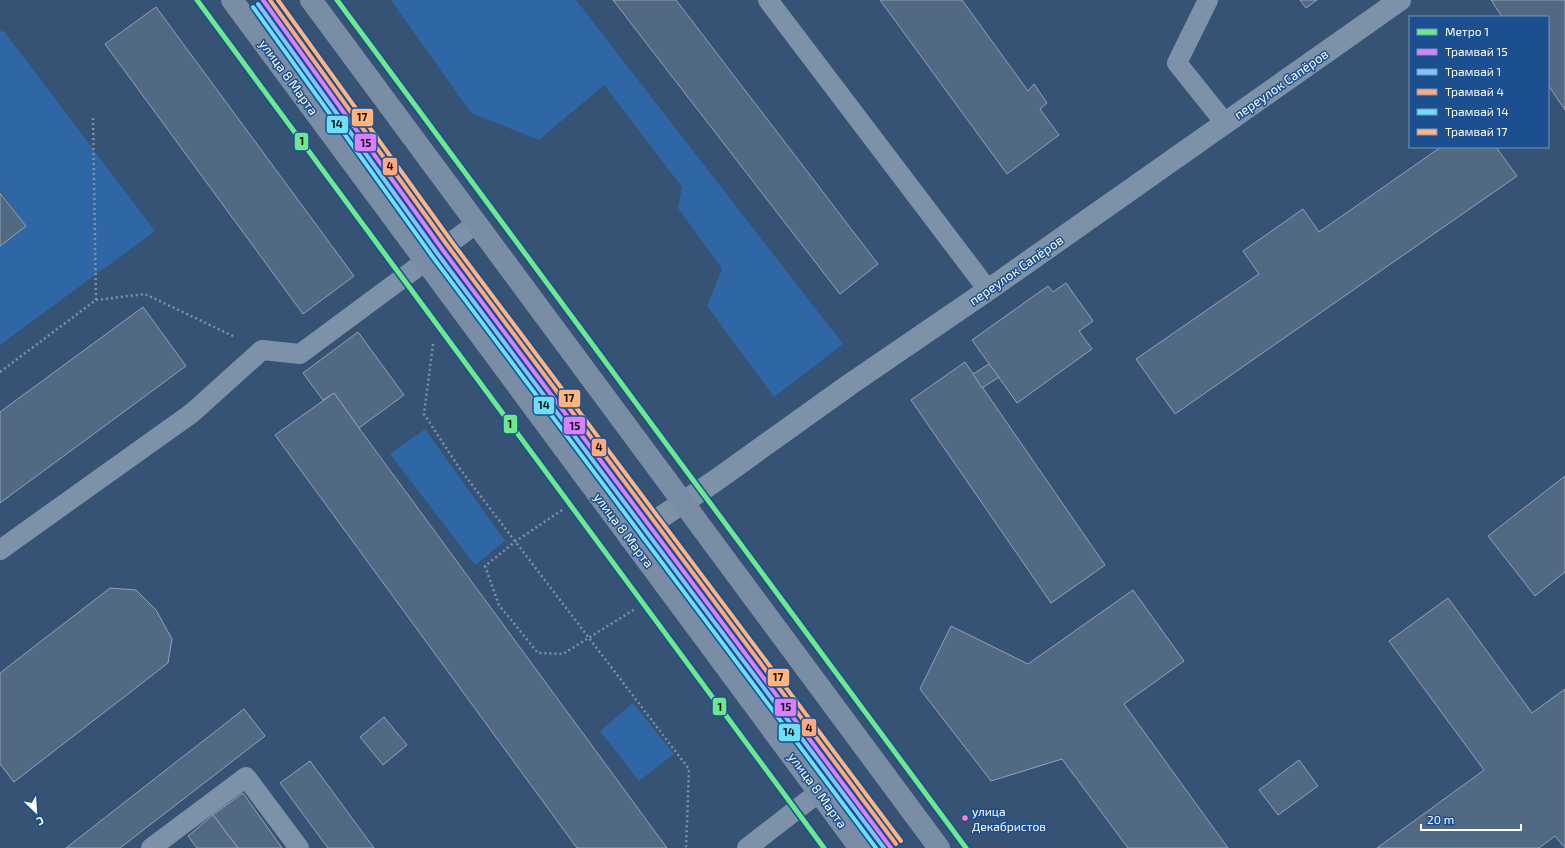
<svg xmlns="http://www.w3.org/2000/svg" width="1565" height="848" font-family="'Exo 2',sans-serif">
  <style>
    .green { fill: #2f66a5 }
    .building { fill: #526984; stroke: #92a2b6 }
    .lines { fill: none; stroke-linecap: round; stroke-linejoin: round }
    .path { stroke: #7d92a8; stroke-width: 2.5; stroke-dasharray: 2 3; stroke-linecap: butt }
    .service { stroke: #7d92a8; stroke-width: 20 }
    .minor { stroke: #7d92a8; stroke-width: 22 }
    .secondary { stroke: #798da4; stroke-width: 22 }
    .tram-1-casing { stroke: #1b4f8f; stroke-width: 7 }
    .tram-2-casing { stroke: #1b4f8f; stroke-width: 7 }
    .tram-3-casing { stroke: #1b4f8f; stroke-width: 7 }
    .tram-4-casing { stroke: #1b4f8f; stroke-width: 7 }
    .tram-5-casing { stroke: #1b4f8f; stroke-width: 7 }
    .tram-1 { stroke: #d880ff; stroke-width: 4 }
    .tram-2 { stroke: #80c4ff; stroke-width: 4 }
    .tram-3 { stroke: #ffa980; stroke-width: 4 }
    .tram-4 { stroke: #6ddff8; stroke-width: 4 }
    .tram-5 { stroke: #ffb580; stroke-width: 4 }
    .metro-1-casing { stroke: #1b4f8f; stroke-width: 8 }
    .metro-1 { stroke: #6ce88d; stroke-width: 5 }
    .bus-dot { fill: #ff80c5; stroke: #1b4f8f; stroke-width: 1.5 }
    .labels { text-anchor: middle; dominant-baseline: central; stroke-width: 3; stroke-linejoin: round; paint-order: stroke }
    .bus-label { font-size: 12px; fill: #fff; stroke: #1b4f8f; text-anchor: start }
    .street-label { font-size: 13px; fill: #fff; stroke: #1b4f8f }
    .line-badge { stroke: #1b4f8f; stroke-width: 1.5 }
    .pale-badge-label { font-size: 11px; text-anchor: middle; font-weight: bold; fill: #111 }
  </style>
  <rect width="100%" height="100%" fill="#365274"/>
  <!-- green -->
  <g class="green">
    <polygon points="391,0 576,0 843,344 774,397 707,306 722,269 678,208 682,187 604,85 539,140 471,113"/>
    <polygon points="3,30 155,231 0,345 0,246 26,226 0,190 0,32"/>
    <polygon points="425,429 505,541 475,565 390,454"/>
    <polygon points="633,703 674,754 639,781 600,731"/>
  </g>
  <!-- building -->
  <g class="building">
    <polygon points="613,0 676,0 878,264 840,294"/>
    <polygon points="880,0 962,0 1028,91 1034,84 1047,103 1040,109 1059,135 1007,174"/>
    <polygon points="1300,0 1317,0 1306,8"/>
    <polygon points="1491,0 1565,0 1565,110 1548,85 1548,17 1502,17"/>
    <polygon points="156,7 354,276 303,314 105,44"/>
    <polygon points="1441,147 1496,147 1517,176 1175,414 1136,359 1259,274 1243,251 1303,209 1319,232"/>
    <polygon points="0,193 26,226 0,246"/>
    <polygon points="1066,283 1093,321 1079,331 1092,349 1017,403 972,340 1048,286 1053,292"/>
    <polygon points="143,307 186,366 0,503 0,412"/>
    <polygon points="358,332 404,395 359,428 334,393 323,400 303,373"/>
    <polygon points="965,362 1105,565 1051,603 911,400"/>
    <polygon points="989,364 999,377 982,388 973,374"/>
    <polygon points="334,393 359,428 667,848 577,848 275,435"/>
    <polygon points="1565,476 1565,572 1535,596 1488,536"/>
    <polygon points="110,588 136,590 156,610 172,639 168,663 14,782 0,764 0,673"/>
    <polygon points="1133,590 1184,661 1124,704 1228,848 1128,848 1062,759 991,781 920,689 951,626 1028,664"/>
    <polygon points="1448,598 1532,713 1565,689 1565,848 1555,836 1539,848 1377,848 1484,770 1389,641"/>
    <polygon points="244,709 265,736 120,848 66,848"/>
    <polygon points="384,717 407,745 383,765 360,737"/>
    <polygon points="1299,760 1318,786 1278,815 1259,790"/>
    <polygon points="310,761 374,848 328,848 280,783"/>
    <polygon points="243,793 282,848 238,848 213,815"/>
    <polygon points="213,815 238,848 197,848 188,836"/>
  </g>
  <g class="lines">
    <!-- path -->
    <g class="path">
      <polyline points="96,300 145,294 235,337"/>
      <polyline points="433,344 424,414 460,469 689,769 686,848"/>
      <polyline points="0,372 96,300 93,118"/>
      <polyline points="562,510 516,541 485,566 499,605 538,653 563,654 635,609"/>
    </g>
    <!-- service -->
    <g class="service">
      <polyline points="768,0 988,290"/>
      <polyline points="1208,0 1177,63 1225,123"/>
      <polyline points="0,550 192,413 262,350 300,354 477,223"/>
      <polyline points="151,848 246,777 299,848"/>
      <polyline points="747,848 819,792"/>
    </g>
    <!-- minor -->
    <polyline class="minor" points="630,538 715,481 849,385 988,290 1400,0"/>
    <!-- secondary -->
    <g class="secondary">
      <polyline points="232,0 860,848"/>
      <polyline points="311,0 939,848"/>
    </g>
    <!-- tram-1 casing -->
    <g class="tram-1-casing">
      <polyline id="tram-1" points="263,0 442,249 891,848"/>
    </g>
    <!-- tram-2 casing -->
    <g class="tram-2-casing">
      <polyline id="tram-2" points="258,4 437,253 884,848"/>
    </g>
    <!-- tram-3 casing -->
    <g class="tram-3-casing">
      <polyline id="tram-3" points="270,0 447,245 896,844"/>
    </g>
    <!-- tram-4 casing -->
    <g class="tram-4-casing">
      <polyline id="tram-4" points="253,7 432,256 876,848"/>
    </g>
    <!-- tram-5 casing -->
    <g class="tram-5-casing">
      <polyline id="tram-5" points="278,0 452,242 901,841"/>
    </g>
    <!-- tram-1 -->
    <use href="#tram-1" class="tram-1"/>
    <!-- tram-2 -->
    <use href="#tram-2" class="tram-2"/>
    <!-- tram-3 -->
    <use href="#tram-3" class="tram-3"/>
    <!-- tram-4 -->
    <use href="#tram-4" class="tram-4"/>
    <!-- tram-5 -->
    <use href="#tram-5" class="tram-5"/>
    <!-- metro-1 casing -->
    <g class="metro-1-casing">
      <g id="metro-1">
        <polyline points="197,0 824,848"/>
        <polyline points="337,0 966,848"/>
      </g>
    </g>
    <!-- metro-1 -->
    <use href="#metro-1" class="metro-1"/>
  </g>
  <!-- markers -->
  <circle class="bus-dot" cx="965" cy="818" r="3.5"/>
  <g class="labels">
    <!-- bus labels -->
    <g class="bus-label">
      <text x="972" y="811">улица<tspan x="972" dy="15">Декабристов</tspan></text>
    </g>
    <!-- street labels -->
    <g class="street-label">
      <text transform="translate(289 77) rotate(54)">улица 8 Марта</text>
      <text transform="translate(1281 84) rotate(-35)">переулок Сапёров</text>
      <text transform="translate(1016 270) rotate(-35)">переулок Сапёров</text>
      <text transform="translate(624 530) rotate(53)">улица 8 Марта</text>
      <text transform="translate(818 790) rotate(54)">улица 8 Марта</text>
    </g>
  </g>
  <g class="line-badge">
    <rect x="351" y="108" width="23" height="19" rx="4" fill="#ffb580"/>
    <rect x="326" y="115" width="23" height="19" rx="4" fill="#6ddff8"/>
    <rect x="294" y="132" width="15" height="19" rx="4" fill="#6ce88d"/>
    <rect x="354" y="133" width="23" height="19" rx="4" fill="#d880ff"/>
    <rect x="382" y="157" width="16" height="19" rx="4" fill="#ffa980"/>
    <rect x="558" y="389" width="23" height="19" rx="4" fill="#ffb580"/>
    <rect x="533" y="396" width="22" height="19" rx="4" fill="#6ddff8"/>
    <rect x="503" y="414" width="15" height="20" rx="4" fill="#6ce88d"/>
    <rect x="563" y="416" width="23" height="19" rx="4" fill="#d880ff"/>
    <rect x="591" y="438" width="16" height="19" rx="4" fill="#ffa980"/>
    <rect x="767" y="668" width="23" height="19" rx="4" fill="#ffb580"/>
    <rect x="712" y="697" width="15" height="19" rx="4" fill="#6ce88d"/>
    <rect x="774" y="698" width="23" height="19" rx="4" fill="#d880ff"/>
    <rect x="801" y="718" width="16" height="19" rx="4" fill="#ffa980"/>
    <rect x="778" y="723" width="23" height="19" rx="4" fill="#6ddff8"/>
  </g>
  <g class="pale-badge-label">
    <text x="362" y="121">17</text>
    <text x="337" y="128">14</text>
    <text x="302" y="145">1</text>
    <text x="366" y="147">15</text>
    <text x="390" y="170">4</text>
    <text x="569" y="402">17</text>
    <text x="544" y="409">14</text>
    <text x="510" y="428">1</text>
    <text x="575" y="430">15</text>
    <text x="599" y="451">4</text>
    <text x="778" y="681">17</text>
    <text x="720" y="711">1</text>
    <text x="786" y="711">15</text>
    <text x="809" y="732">4</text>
    <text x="789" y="736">14</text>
  </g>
  <!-- legend -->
  <rect x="1409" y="16" width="140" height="132" fill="#1b4f8f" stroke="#7695bc"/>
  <rect x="1417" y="29" width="20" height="6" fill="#6ce88d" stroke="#7695bc"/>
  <text x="1445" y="36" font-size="12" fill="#ffffff">Метро 1</text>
  <rect x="1417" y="49" width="20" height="6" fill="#d880ff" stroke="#7695bc"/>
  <text x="1445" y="56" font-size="12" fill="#ffffff">Трамвай 15</text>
  <rect x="1417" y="69" width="20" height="6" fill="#80c4ff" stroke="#7695bc"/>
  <text x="1445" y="76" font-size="12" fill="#ffffff">Трамвай 1</text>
  <rect x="1417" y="89" width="20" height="6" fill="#ffa980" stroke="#7695bc"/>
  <text x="1445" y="96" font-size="12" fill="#ffffff">Трамвай 4</text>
  <rect x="1417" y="109" width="20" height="6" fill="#6ddff8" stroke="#7695bc"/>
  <text x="1445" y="116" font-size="12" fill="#ffffff">Трамвай 14</text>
  <rect x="1417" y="129" width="20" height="6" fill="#ffb580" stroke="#7695bc"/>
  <text x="1445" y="136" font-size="12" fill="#ffffff">Трамвай 17</text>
  <!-- north arrow -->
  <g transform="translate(36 812) rotate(155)" stroke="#1b4f8f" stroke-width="3" paint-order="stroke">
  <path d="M0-3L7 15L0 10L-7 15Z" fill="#ffffff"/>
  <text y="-6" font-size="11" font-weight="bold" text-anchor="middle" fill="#ffffff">С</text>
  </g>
  <!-- scale -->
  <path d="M1421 824v6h100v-6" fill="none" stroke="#ffffff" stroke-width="2"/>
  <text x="1427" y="824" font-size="12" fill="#ffffff" stroke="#1b4f8f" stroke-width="3" paint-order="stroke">20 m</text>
</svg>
